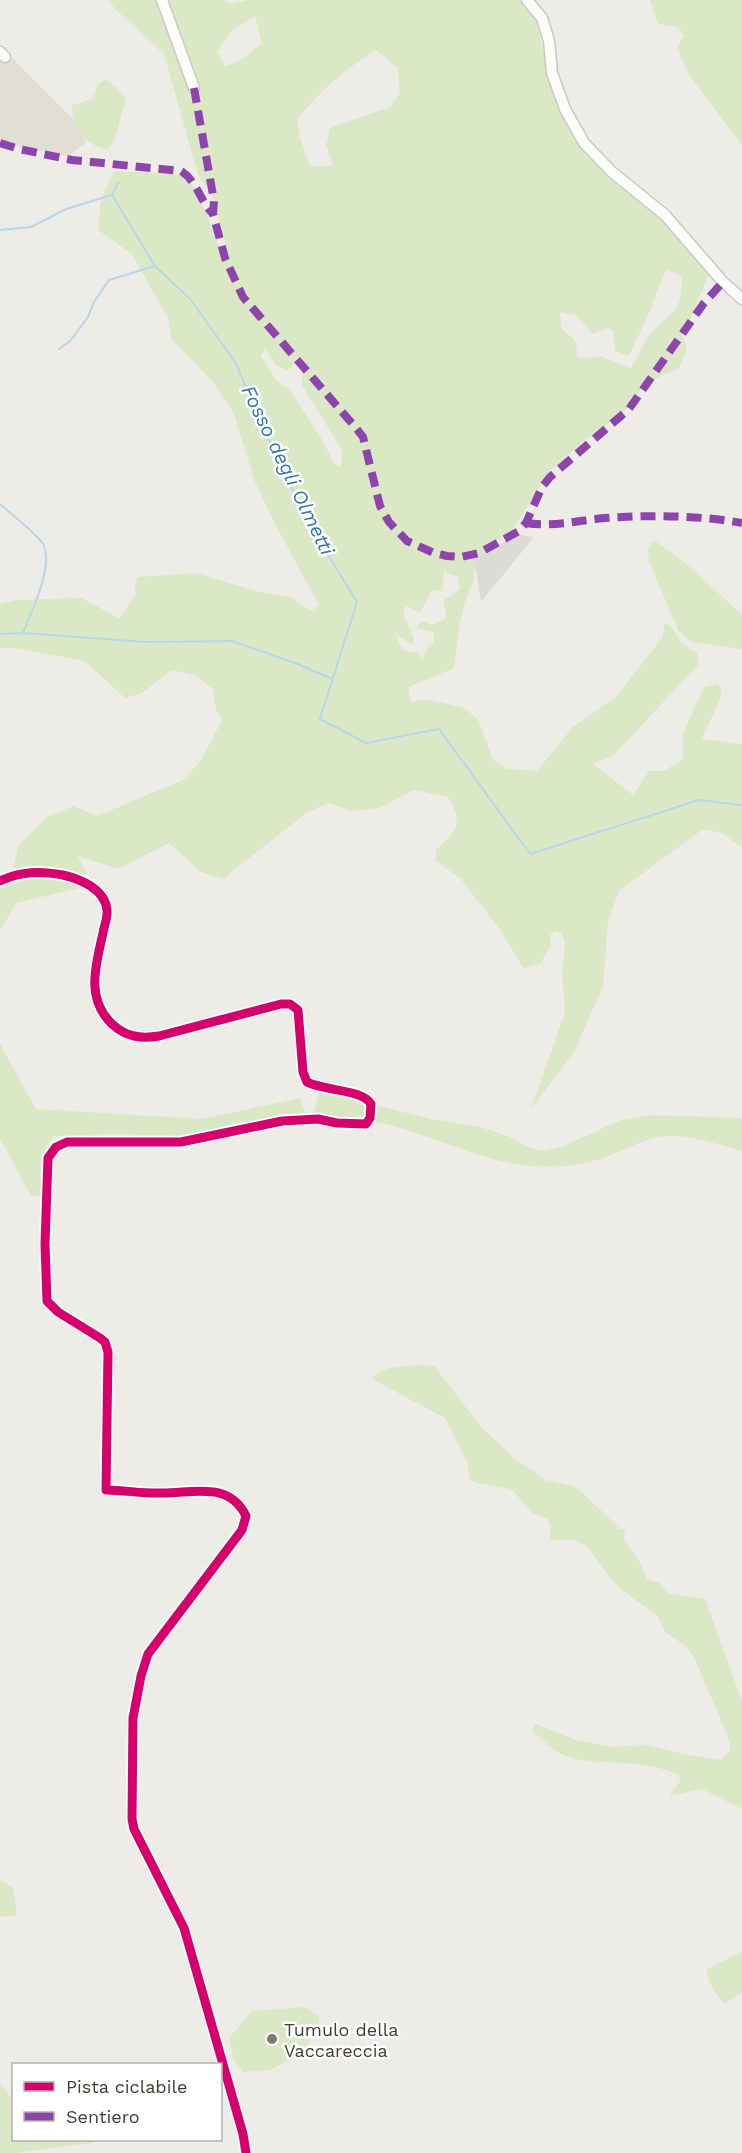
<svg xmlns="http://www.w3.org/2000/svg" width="742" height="2153" font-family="'Work Sans',sans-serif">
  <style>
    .residential { fill: #e2ded3 }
    .green { fill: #dbe8c6; fill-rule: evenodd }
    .parking { fill: #dddbd6 }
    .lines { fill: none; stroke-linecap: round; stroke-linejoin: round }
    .stream { stroke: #b7d6eb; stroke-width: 2 }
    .minor-casing { stroke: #cac8c2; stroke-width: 13 }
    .minor { stroke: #fcfcfb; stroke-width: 10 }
    .quiet { stroke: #8e44ad; stroke-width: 8; stroke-dasharray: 15 8; stroke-linecap: butt }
    .cycleway-casing { stroke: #fff; stroke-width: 13 }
    .cycleway { stroke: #d6006c; stroke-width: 9 }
    .poi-dot { fill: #7e7a72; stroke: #fff; stroke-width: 2 }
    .labels { text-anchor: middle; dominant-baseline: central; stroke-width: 5; stroke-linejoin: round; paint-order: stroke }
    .poi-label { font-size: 18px; fill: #423d33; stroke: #fff; text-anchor: start }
    .water-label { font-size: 20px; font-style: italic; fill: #3176aa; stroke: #fff }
  </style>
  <rect width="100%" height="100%" fill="#eeece6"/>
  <!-- residential -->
  <polygon class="residential" points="10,56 72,118 86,142 68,156 23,148 0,140 0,58"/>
  <!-- green -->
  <g class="green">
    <path d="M108 0H226L230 4 247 0H524L535 13 549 79 571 134 587 157 631 189 654 201 714 262 683 336 687 349 679 368 647 382 624 412 583 442 549 471 513 530 492 544 474 571V580L466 598 460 622 454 668 408 687 411 702 426 699 464 708 478 719 493 760 507 769 537 771 572 728 616 697 662 638 665 623 671 626 682 644 697 653 699 664 613 756 593 764 633 795 649 771H664L683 759V733L704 687 717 684 722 689 720 699 702 739 742 744V848L722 833 703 829 619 891 608 921 603 986 575 1050 531 1109 565 1012 562 971 565 944 562 933 555 931 550 935 551 945 540 964 523 968 501 931 461 879 436 861V850C456 830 465 824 448 797L414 790 379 808 351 811 328 803 306 813 223 879 201 872 169 843 118 869 78 856 87 875 49 866 13 868 19 845 47 817 73 806 97 816 183 780 200 762 222 720 216 710 213 689 195 675 172 670 142 693 125 698 85 661 15 648H0V604L15 600 81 598 119 618 136 594 135 586 138 577 195 573 264 593 290 597 313 612 319 605 273 520 255 482 234 414 214 383 172 340 168 318 132 254 98 230 101 199 115 171C130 173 174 171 185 177 197 184 216 238 221 253L226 244 214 201 209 189 201 181 195 164 164 54 115 9ZM255 16 262 43 241 60 225 66 217 52 231 31ZM376 50 398 68 400 93 390 107 330 128 326 145 333 166H310L300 138 297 120C319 91 345 69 376 50ZM666 269 682 276C682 321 668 309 647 339 641 348 636 359 631 369L601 356 590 358 577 357C577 340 576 339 562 330L560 312 576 315 593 334 607 328 613 330 615 351 629 356 649 313ZM265 348 275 365 287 370 293 366 296 357 304 363 302 385 342 450 341 467 335 465 321 438 290 390 276 380 261 356ZM444 568 448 574 457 576 460 589 443 601 447 618 432 625 421 621 417 628 434 632V642L428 646 423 659 417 652 405 651 398 643 396 634 414 646 413 637 403 612 406 605 420 613 432 590 442 591Z"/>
    <polygon points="650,0 742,0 742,145 691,78 677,48 684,35 678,27 658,24"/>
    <path d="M106 79 118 89 126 99 114 142 107 149C84 145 72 129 72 105L92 99 98 84Z"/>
    <polygon points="654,540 690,567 742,615 742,649 692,642 678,630 649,561 648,548"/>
    <polygon points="17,876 52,877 84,887 16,903 0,931 0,885"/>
    <polygon points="0,1044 36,1109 202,1119 300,1098 305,1113 181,1136 114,1134 54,1136 44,1150 46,1196 31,1196 0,1138"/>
    <path d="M320 1091 430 1119 480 1127 508 1136 528 1147 541 1151 564 1146 621 1120 652 1115 742 1118V1151C721 1145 697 1137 675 1136 651 1134 628 1149 606 1157 584 1165 557 1168 534 1166 489 1163 449 1143 407 1130 378 1120 348 1118 317 1117L313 1114Z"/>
    <path d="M419 1365 434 1366 482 1428 514 1458 546 1480 572 1486 583 1493 620 1529H625L624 1539 639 1561 647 1579 659 1583 668 1593 705 1599 742 1701V1809L702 1789 669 1796 679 1783 681 1776C662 1767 643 1764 622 1763 602 1761 584 1763 566 1756 551 1751 544 1739 532 1731L536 1724 576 1740 612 1747 647 1745 683 1754 720 1760 730 1752V1742L694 1657 687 1647 665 1632 657 1615 623 1591 609 1577 588 1547 575 1540H549L551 1528 547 1518 533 1513 511 1489 476 1483 470 1480 467 1462 445 1418 372 1379C381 1365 404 1366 419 1365Z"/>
    <polygon points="0,1879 13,1888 17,1915 0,1917"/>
    <polygon points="742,1951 742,1992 724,2004 712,1988 706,1970"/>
    <polygon points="306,2007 320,2018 305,2052 270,2070 243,2072 234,2061 229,2038 252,2011"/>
    <polygon points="0,2083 9,2095 13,2098 14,2140 101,2140 91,2143 15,2153 0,2153"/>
  </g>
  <!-- parking -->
  <polygon class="parking" points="515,534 534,537 481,602 474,556 488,553"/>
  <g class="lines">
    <!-- stream -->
    <g class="stream">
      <polyline points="118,183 112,195 155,266 190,299 236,363 258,417 308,522 357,602 320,719 366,743 439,729 530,854 699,800 742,805"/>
      <polyline points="0,230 31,227 66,209 112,195"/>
      <polyline points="59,349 70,341 88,317 94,302 109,280 155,266"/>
      <path d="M0 504C13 516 30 528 41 541 57 561 31 612 23 633"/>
      <polyline points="0,634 23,633 145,642 232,641 298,664 332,679"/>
    </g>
    <!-- minor casing -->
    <g class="minor-casing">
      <g id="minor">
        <polyline points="162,0 194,88"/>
        <polyline points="527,0 542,18 549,41 552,73 565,109 584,143 612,172 665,215 723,282 742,299"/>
        <polyline points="0,52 5,57"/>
        <path d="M0 881C21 871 40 871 63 875 80 879 105 889 107 910 108 917 104 926 103 933 96 965 85 998 112 1024 126 1037 141 1039 159 1036L281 1004H290L298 1010 303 1072 307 1082C324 1091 362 1089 371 1104L370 1118 366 1124 337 1123 318 1119 282 1121 181 1142H67L56 1147 48 1158 45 1244 47 1301 58 1312 100 1338 105 1342 108 1352 106 1490C125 1490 144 1494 162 1493 194 1493 229 1481 246 1516L242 1530 148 1654 141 1676 133 1718 132 1819 134 1829 184 1928 243 2134 246 2153"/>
      </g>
    </g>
    <!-- minor -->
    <use href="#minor" class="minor"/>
    <!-- quiet -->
    <g class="quiet">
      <polyline points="194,88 214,201 213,214 225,258 243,297 356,428 363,437 380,506 389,522 407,541 434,553 447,556 461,557 479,553 519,531 526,523 542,487 550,477 629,409 704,303 723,282"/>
      <path d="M0 143 19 149 72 160 181 171C197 181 200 201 213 214"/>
      <path d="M526 523C552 527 577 521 604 518 649 515 697 515 742 523"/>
    </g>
    <!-- cycleway casing -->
    <g class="cycleway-casing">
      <path id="cycleway" d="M0 881C21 871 40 871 63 875 80 879 105 889 107 910 108 917 104 926 103 933 96 965 85 998 112 1024 126 1037 141 1039 159 1036L281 1004H290L298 1010 303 1072 307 1082C324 1091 362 1089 371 1104L370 1118 366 1124 337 1123 318 1119 282 1121 181 1142H67L56 1147 48 1158 45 1244 47 1301 58 1312 100 1338 105 1342 108 1352 106 1490C125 1490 144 1494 162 1493 194 1493 229 1481 246 1516L242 1530 148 1654 141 1676 133 1718 132 1819 134 1829 184 1928 243 2134 246 2153"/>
    </g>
    <!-- cycleway -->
    <use href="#cycleway" class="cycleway"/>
  </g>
  <!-- markers -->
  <circle class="poi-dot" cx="272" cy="2039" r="6"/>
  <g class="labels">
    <!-- poi labels -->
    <g class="poi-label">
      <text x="284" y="2029">Tumulo della<tspan x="284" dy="21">Vaccareccia</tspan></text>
    </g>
    <!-- water labels -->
    <g class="water-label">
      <text transform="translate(288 470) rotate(64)">Fosso degli Olmetti</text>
    </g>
  </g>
  <!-- legend -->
  <rect x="12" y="2063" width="210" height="78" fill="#ffffff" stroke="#b3b1ad" stroke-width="1.5"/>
  <rect x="24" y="2082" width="30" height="9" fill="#d6006c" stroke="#b3b1ad" stroke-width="1.5"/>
  <text x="66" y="2093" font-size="18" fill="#423d33">Pista ciclabile</text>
  <rect x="24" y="2112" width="30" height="9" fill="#8e44ad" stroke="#b3b1ad" stroke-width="1.5"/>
  <text x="66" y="2123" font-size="18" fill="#423d33">Sentiero</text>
</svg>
